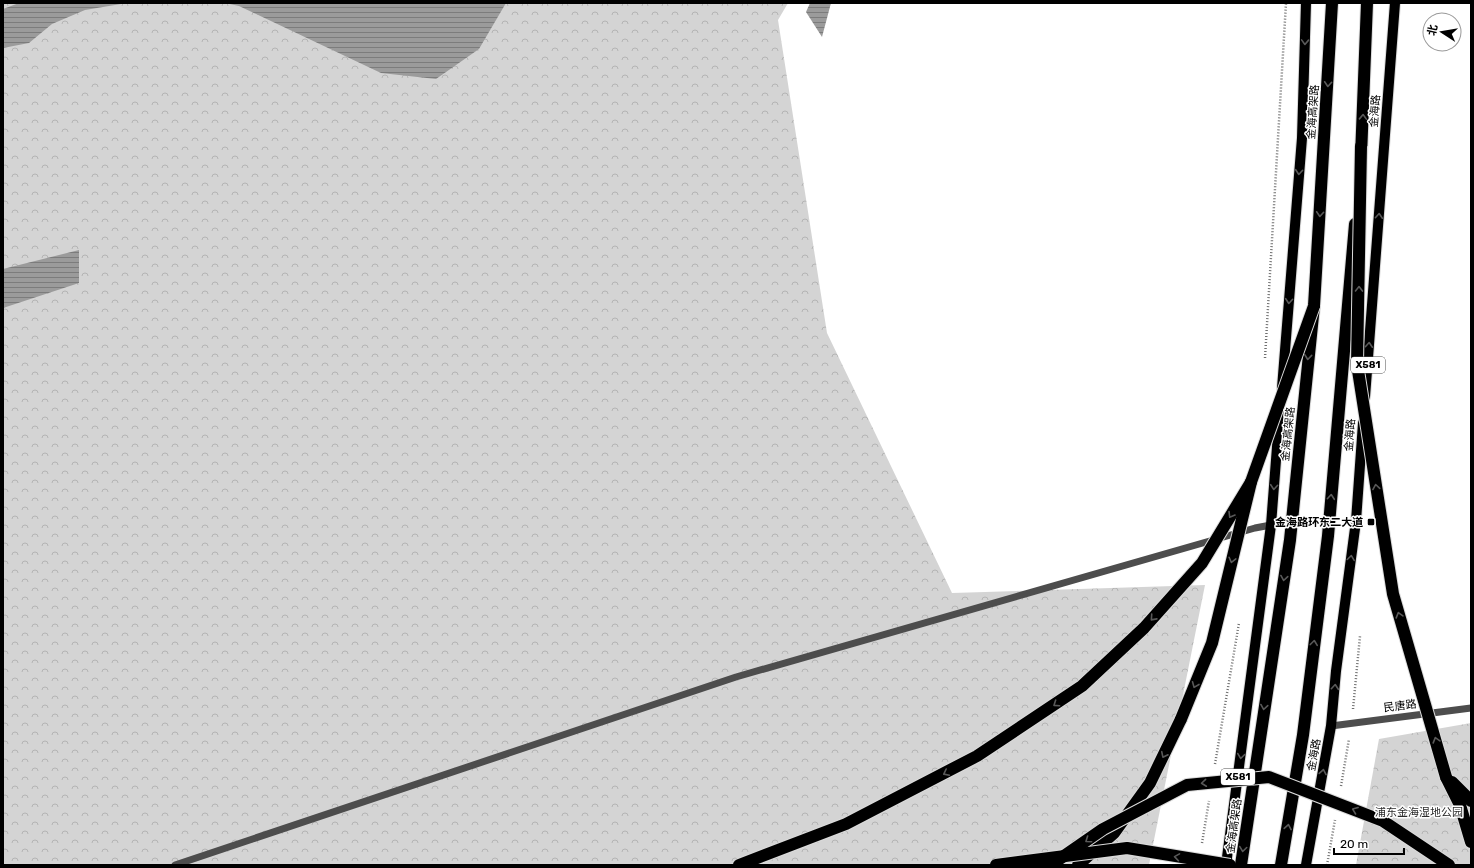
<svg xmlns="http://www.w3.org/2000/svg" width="1474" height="868" font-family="Rubik,'Noto Sans SC',sans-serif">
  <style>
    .park { fill: url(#park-crowns) }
    .water { fill: url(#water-rules) }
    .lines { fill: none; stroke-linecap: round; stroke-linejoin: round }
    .major-casing { stroke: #dbdbdb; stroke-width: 12 }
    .highway-casing { stroke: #dbdbdb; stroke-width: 14 }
    .path { stroke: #6f6f6f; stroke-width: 2.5; stroke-dasharray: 1 2; stroke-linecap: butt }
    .minor { stroke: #4d4d4d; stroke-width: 7 }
    .major { stroke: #000; stroke-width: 10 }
    .highway { stroke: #000; stroke-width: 12 }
    .highway-bridge-casing { stroke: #dbdbdb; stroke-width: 14; stroke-linecap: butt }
    .highway-bridge { stroke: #000; stroke-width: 12 }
    .oneway { stroke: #595959 }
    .poi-dot { fill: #000; stroke: #fff; stroke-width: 1.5 }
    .labels { text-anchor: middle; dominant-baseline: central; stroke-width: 3; stroke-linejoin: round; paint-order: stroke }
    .shield { fill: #fff; stroke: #4c4c4c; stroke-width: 1 }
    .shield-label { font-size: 10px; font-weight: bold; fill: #000 }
    .street-label { font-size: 11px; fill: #000; stroke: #fff }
    .poi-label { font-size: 11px; font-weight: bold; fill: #000; stroke: #fff; text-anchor: end }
    .park-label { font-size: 11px; fill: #2b2b2b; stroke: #fff }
  </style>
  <defs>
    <pattern id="park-crowns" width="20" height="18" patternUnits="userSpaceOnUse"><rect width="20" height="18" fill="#d4d4d4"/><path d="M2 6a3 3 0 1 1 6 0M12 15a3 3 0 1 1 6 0" fill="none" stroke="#b4b4b4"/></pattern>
    <pattern id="water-rules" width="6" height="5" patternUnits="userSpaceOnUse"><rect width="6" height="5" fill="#9b9b9b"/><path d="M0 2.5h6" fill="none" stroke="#7c7c7c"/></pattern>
  </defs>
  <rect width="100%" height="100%" fill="#fff"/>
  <!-- park -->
  <g class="park">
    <polygon points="3,3 788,3 778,20 827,333 952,593 1205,585 1149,865 3,865"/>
    <polygon points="1471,723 1471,865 1356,865 1379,739"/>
  </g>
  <!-- water -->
  <g class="water">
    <polygon points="19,3 127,3 85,10 52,24 29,43 3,48 3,9"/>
    <polygon points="225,3 506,3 479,49 436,79 381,73 239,6"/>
    <polygon points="810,3 831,3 822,37 806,12"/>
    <polygon points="79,250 79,283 3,308 3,269"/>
  </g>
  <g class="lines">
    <!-- major casing -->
    <g class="major-casing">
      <g id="major">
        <polyline points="1282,388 1302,138 1306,3"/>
        <polyline points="1365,397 1395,3"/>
        <polyline points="1226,865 1271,525 1280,408"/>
        <polyline points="1306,865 1331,726 1336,671 1356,521 1363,423"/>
      </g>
    </g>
    <!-- highway casing -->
    <g class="highway-casing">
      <g id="highway">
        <polyline points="1361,156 1367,3"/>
        <polyline points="1446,777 1460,805 1471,842"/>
        <polyline points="1452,782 1471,801"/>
        <polyline points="1078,865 1114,833 1150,783 1181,719"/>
        <polyline points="1241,865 1290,540 1314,306 1332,3"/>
        <polyline points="1281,865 1303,735 1328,536 1355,224"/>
      </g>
    </g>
    <!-- path -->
    <g class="path">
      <polyline points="1265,358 1286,3"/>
      <polyline points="1353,709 1360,636"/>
      <polyline points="1215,764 1239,623"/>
      <polyline points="1341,786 1349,739"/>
      <polyline points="1202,843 1209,801"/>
      <polyline points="1327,865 1335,820"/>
    </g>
    <!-- minor -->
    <g class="minor">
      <polyline points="1331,726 1471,708"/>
      <polyline points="175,865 736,677 1255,528 1271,525"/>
    </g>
    <!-- major -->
    <use href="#major" class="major"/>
    <!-- highway -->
    <use href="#highway" class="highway"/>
    <!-- highway-bridge casing -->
    <g class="highway-bridge-casing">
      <g id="highway-bridge">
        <polyline points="1361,146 1357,364 1393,594 1446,777"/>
        <polyline points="1181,719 1212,643 1251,482 1314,306"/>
        <polyline points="739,865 846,824 977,756 1082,686 1144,628 1202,563 1251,482"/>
        <polyline points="996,865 1127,848 1230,865"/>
        <polyline points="1051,865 1103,829 1187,785 1269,777 1383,821 1449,865"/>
      </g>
    </g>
    <!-- highway-bridge -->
    <use href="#highway-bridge" class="highway-bridge"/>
  </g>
  <!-- one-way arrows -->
  <defs><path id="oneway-chevron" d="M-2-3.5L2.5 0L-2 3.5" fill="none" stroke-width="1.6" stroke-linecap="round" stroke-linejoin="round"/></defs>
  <g class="oneway">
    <use href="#oneway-chevron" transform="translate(1305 42) rotate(92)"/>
    <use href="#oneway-chevron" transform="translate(1328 84) rotate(94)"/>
    <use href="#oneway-chevron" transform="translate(1363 117) rotate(-88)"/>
    <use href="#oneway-chevron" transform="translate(1299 172) rotate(95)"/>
    <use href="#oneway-chevron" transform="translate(1320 214) rotate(94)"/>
    <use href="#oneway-chevron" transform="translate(1379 216) rotate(-86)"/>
    <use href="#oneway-chevron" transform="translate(1359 289) rotate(-89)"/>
    <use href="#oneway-chevron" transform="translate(1289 301) rotate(95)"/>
    <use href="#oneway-chevron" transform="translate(1369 345) rotate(-86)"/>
    <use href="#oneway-chevron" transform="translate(1308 357) rotate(96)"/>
    <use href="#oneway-chevron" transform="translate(1274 487) rotate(95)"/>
    <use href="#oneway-chevron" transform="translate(1376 487) rotate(-99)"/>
    <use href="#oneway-chevron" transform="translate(1331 497) rotate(-85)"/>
    <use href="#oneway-chevron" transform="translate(1231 515) rotate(121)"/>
    <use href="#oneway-chevron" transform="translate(1351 558) rotate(-82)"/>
    <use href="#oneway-chevron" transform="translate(1232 560) rotate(104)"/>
    <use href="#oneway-chevron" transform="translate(1284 578) rotate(99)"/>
    <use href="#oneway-chevron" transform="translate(1399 615) rotate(-106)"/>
    <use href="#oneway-chevron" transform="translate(1153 618) rotate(132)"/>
    <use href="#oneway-chevron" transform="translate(1314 643) rotate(-83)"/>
    <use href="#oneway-chevron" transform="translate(1195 685) rotate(112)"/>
    <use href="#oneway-chevron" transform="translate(1335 687) rotate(-85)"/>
    <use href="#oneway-chevron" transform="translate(1056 704) rotate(146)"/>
    <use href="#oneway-chevron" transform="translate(1264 707) rotate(99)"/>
    <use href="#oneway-chevron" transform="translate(1436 740) rotate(-106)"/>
    <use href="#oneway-chevron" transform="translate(1164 755) rotate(116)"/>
    <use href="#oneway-chevron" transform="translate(1241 756) rotate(98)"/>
    <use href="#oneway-chevron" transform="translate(1323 772) rotate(-80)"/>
    <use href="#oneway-chevron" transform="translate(946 773) rotate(153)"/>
    <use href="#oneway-chevron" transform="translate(1204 783) rotate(174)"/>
    <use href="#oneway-chevron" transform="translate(1355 810) rotate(-159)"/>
    <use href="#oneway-chevron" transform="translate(1288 827) rotate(-80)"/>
    <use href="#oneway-chevron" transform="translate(1088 840) rotate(145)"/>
    <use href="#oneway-chevron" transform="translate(1243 849) rotate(98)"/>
    <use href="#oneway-chevron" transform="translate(1177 857) rotate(-171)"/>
  </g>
  <!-- markers -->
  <rect class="poi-dot" x="1367" y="518" width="8" height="8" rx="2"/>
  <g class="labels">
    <!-- shield labels -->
    <g class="shield">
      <rect x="1351" y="357" width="34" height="16" rx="3"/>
      <rect x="1221" y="769" width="34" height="16" rx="3"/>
    </g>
    <g class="shield-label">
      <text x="1368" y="365">X581</text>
      <text x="1238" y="777">X581</text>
    </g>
    <!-- street labels -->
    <g class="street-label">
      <text transform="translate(1375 111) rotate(-86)">金海路</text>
      <text transform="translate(1313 112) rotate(-86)">金海高架路</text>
      <text transform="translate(1288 434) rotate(-84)">金海高架路</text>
      <text transform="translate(1350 435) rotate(-86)">金海路</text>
      <text transform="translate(1400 706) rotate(-7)">民唐路</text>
      <text transform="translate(1314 755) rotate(-80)">金海路</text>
      <text transform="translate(1234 826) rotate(-82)">金海高架路</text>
    </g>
    <!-- poi labels -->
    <g class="poi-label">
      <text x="1363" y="522">金海路环东二大道</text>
    </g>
    <!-- park labels -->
    <g class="park-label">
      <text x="1419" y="812">浦东金海湿地公园</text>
    </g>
  </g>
  <!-- border -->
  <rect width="1474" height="868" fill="none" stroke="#000000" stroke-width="8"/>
  <!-- north arrow -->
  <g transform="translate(1442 32) rotate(282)"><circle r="19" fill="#ffffff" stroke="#999999"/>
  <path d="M0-3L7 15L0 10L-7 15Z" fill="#000000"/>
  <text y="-6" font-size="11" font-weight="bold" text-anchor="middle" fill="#000000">北</text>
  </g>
  <!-- scale -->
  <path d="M1334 848v6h70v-6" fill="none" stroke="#000000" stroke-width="2"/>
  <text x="1340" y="848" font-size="12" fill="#000000" stroke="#ffffff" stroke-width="3" paint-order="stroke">20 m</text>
</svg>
